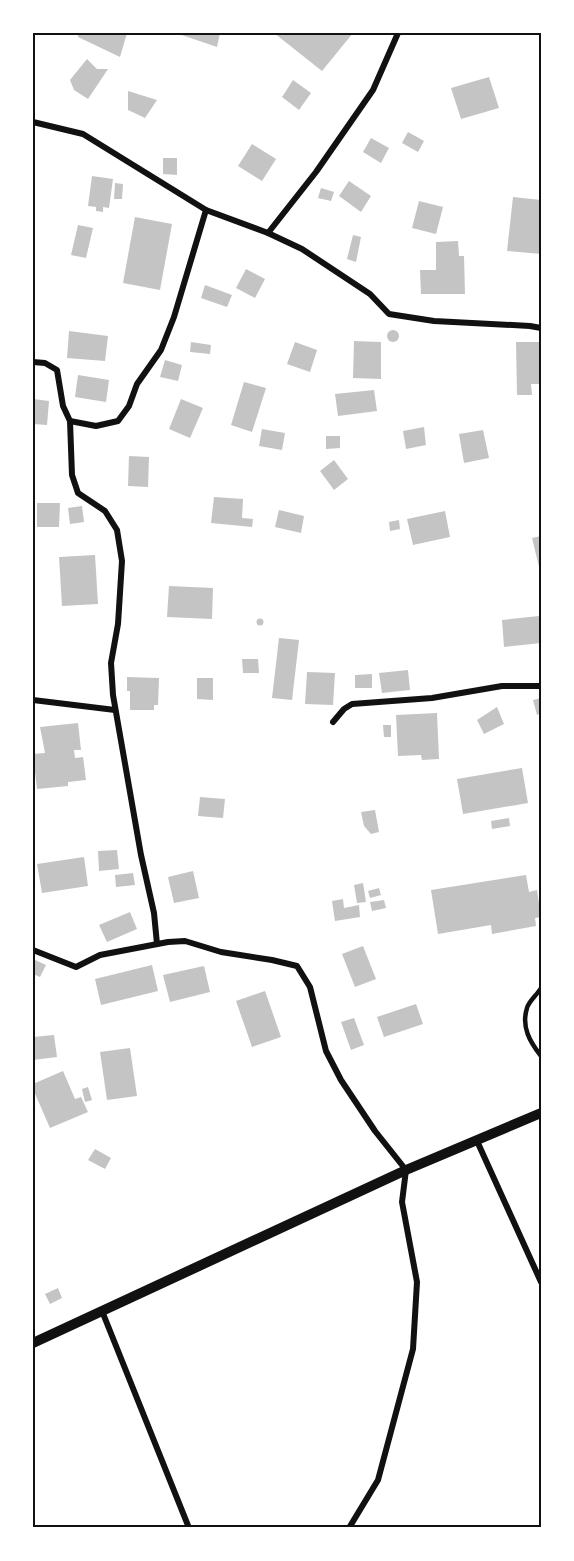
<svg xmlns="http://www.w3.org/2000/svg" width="574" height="1561" font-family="Overpass,sans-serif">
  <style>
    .building { fill: #c4c4c4 }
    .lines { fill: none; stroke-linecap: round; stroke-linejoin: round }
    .service { stroke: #111; stroke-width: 4.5 }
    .minor { stroke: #111; stroke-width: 6 }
    .tertiary { stroke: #111; stroke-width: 10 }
    .neatline { fill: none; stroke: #111; stroke-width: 2 }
  </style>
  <rect width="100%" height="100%" fill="#fff"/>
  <!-- building -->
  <g class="building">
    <polygon points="78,33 127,33 120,57 78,37"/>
    <polygon points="176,33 220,33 217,47"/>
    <polygon points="274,33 353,33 322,71"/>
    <polygon points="87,59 97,69 108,69 88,99 74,90 70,80"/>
    <polygon points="489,77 499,108 461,119 451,88"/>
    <polygon points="293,80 311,93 299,110 282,97"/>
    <polygon points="128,91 157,100 145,118 128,110"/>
    <polygon points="408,132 424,141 418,152 402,143"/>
    <polygon points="371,138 389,148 381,163 363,152"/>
    <polygon points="252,144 276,159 262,181 238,166"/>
    <polygon points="163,158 177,158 177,175 163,174"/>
    <polygon points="92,176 113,179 109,208 103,207 103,212 96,211 96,207 88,206"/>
    <polygon points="349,181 371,196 361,212 339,196"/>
    <polygon points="115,183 123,184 122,199 114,199"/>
    <polygon points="321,188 334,192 331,201 318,198"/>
    <polygon points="513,197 541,200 541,254 507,251"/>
    <polygon points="419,201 443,207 436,234 412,228"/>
    <polygon points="135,217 172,224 160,290 123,283"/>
    <polygon points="78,225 93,228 86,258 71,255"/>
    <polygon points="353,235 361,237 356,262 347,259"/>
    <polygon points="458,241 459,256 464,256 465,294 421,294 420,270 436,270 436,242"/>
    <polygon points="246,269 265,279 255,298 236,288"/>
    <polygon points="205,285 232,295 227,307 201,298"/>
    <circle cx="393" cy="336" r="6"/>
    <polygon points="69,331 108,336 105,361 67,358"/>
    <polygon points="354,341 381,342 381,379 353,378"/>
    <polygon points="191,342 211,345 210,354 190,352"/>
    <polygon points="295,342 317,350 310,372 287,364"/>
    <polygon points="516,342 541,342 539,384 531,384 532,395 517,395"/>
    <polygon points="165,360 182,365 178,381 160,377"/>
    <polygon points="78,375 109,380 106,402 75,397"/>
    <polygon points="244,382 266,388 252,432 231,425"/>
    <polygon points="374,390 377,411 338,416 335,394"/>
    <polygon points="33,399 49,401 47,425 33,424"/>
    <polygon points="181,399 203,408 190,438 169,429"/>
    <polygon points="424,427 426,445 406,449 403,431"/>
    <polygon points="262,429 285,433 282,450 259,446"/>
    <polygon points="483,430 489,458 464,463 459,434"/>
    <polygon points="326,436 340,436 340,448 326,449"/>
    <polygon points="129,456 149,457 148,487 128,486"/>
    <polygon points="334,460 348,479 334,490 320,471"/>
    <polygon points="214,497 243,499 242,518 253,519 252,527 211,523"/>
    <polygon points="37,503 60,503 59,527 37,527"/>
    <polygon points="82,506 84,522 70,524 68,508"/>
    <polygon points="279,510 304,516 301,533 275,527"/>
    <polygon points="445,511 450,537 413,545 407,519"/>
    <polygon points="399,520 400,529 390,531 389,522"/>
    <polygon points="541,536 541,571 540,571 532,538"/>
    <polygon points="95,555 98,604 62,606 59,557"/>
    <polygon points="169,586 213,588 212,619 167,617"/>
    <polygon points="539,616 541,643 504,647 502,620"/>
    <circle cx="260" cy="622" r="3.5"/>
    <polygon points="279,638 299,640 292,700 272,698"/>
    <polygon points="242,659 258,659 259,673 243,673"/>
    <polygon points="408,670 410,690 382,693 379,673"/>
    <polygon points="307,672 335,673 333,705 305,704"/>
    <polygon points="372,674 372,688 355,688 355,675"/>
    <polygon points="127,677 159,678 158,705 154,705 154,710 130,710 130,691 127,691"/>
    <polygon points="197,678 213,678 213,700 197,699"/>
    <polygon points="541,698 541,713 537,715 533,700"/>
    <polygon points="497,707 504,724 484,734 477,720"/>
    <polygon points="437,713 439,759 422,760 421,755 398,756 396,715"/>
    <polygon points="78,723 81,750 74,750 75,758 83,757 86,780 68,782 68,786 37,789 33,754 45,753 40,727"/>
    <polygon points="383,725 391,725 391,737 384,737"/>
    <polygon points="522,768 528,803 463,814 457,779"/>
    <polygon points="200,797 225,799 223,818 198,816"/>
    <polygon points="375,810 379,832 371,834 364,826 361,812"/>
    <polygon points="509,818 510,826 492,829 491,821"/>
    <polygon points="117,850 119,869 99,871 98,851"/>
    <polygon points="84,857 88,886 42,893 37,864"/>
    <polygon points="193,871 199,898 174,903 168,877"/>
    <polygon points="133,873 135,885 116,887 115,875"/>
    <polygon points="526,875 529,892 537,890 541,917 535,918 536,926 492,934 491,925 438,934 431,890"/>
    <polygon points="363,883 366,902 357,903 354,885"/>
    <polygon points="379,888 381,895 370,898 368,891"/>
    <polygon points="343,899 344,908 359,905 360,917 335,921 332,901"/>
    <polygon points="384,900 386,908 372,911 370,902"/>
    <polygon points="130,912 137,929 107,942 99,925"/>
    <polygon points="363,946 376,979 355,987 342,954"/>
    <polygon points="33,959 46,965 40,977 33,974"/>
    <polygon points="152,965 158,991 101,1005 95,979"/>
    <polygon points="204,966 210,992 170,1002 163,975"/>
    <polygon points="265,991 281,1037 252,1047 236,1001"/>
    <polygon points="416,1004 423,1024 384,1037 377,1017"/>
    <polygon points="354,1018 364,1045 351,1050 341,1022"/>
    <polygon points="54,1035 57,1057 33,1060 33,1037"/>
    <polygon points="130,1048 137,1096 107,1100 100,1052"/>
    <polygon points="63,1071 75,1099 81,1097 88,1112 50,1128 33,1089 33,1084"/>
    <polygon points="88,1087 92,1100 85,1102 82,1089"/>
    <polygon points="95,1149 111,1158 105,1169 88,1160"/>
    <polygon points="58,1288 62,1298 50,1304 45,1294"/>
  </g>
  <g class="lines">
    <!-- service -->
    <path class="service" d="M541 988C537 995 529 1001 527 1008 521 1027 530 1042 541 1056"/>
    <!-- minor -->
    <g class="minor">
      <polyline points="33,122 83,134 206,210 268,233 302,249 370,294 389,314 434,321 530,326 541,328"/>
      <polyline points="268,233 316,172 373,90 398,33"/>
      <polyline points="33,362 45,363 57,370 63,406 70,421 72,475 78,493 105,511 117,530 122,561 118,624 111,663 113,695 141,855 154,913 157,944"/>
      <polyline points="70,421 96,426 118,421 129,406 137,384 161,350 174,317 206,210"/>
      <polyline points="33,700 115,710"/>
      <polyline points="333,722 344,709 352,704 432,698 502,686 541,686"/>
      <polyline points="33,950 76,967 100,955 168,942 185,941 221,952 272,960 297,966 310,987 326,1051 341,1080 375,1131 406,1170 402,1202 417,1282 413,1349 378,1480 349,1528"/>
      <polyline points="477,1141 541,1282"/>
      <polyline points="102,1311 189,1528"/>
    </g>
    <!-- tertiary -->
    <polyline class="tertiary" points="33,1343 406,1170 541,1113"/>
  </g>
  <!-- border -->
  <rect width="574" height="1561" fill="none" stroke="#ffffff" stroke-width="69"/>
  <rect x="34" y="34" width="506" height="1492" class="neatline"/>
</svg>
